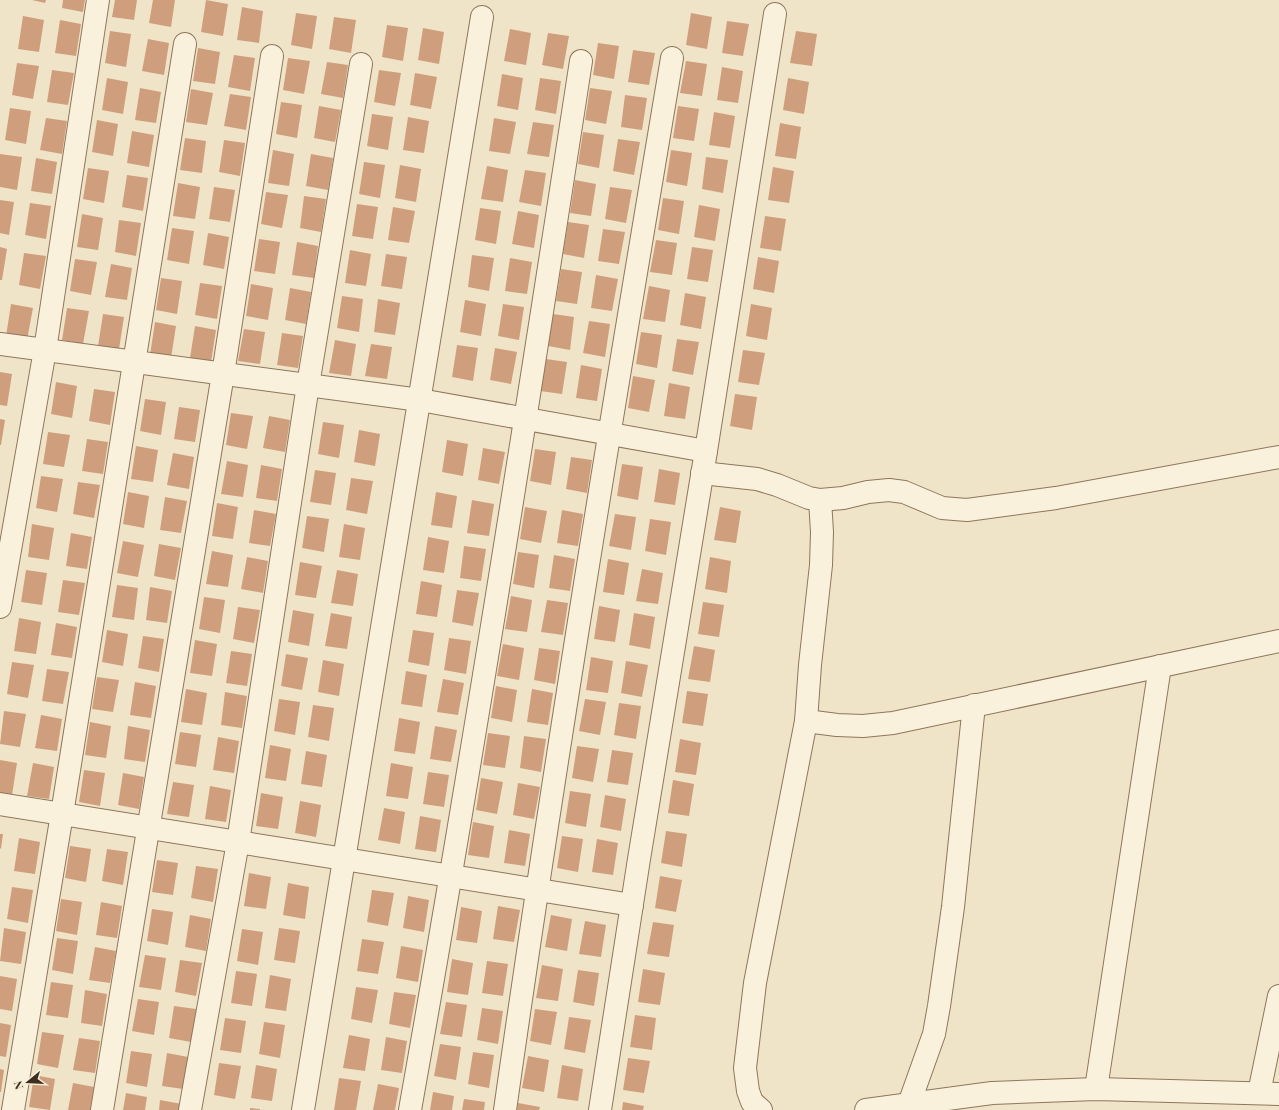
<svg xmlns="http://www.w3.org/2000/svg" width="1279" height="1110" font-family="'Playfair Display',serif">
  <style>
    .building { fill: #cf9f7d }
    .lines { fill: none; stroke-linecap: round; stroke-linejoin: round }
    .minor-casing { stroke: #8d765c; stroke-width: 24 }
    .minor { stroke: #faf1dc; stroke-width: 22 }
  </style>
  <rect width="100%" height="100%" fill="#f0e4c8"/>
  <!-- building -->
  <g class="building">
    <polygon points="32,0 46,0 45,3"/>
    <polygon points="63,0 85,0 83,12 62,8"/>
    <polygon points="115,0 137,0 134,20 112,17"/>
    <polygon points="153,0 175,0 171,27 149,23"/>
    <polygon points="206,0 228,4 223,36 201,32"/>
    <polygon points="242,7 263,11 259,43 237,40"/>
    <polygon points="296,13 317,16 312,49 291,45"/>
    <polygon points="691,13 712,17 707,49 686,45"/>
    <polygon points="23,16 44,20 39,52 18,49"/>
    <polygon points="334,17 356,20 351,53 329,49"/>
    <polygon points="60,20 81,24 76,56 55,53"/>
    <polygon points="727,21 749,24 743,56 722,53"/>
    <polygon points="387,25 408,28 403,61 382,57"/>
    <polygon points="423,28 444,32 439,64 418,60"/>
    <polygon points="510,29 531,33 526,65 504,61"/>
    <polygon points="110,31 131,34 126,67 105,63"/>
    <polygon points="796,31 817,34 812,66 790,63"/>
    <polygon points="548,33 569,36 563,69 542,65"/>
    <polygon points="148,39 169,43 164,75 142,71"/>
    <polygon points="598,43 619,46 614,79 593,75"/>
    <polygon points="198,48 220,52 215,84 193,81"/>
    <polygon points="633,50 655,53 649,85 628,82"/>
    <polygon points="234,55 255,58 250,91 228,87"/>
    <polygon points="288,58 310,61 304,94 283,90"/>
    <polygon points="686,61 707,64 702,96 680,93"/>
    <polygon points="327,62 348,65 343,98 321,94"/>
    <polygon points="17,63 39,66 33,99 12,95"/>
    <polygon points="722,67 743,71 738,103 717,100"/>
    <polygon points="52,70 74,73 68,105 47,102"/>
    <polygon points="379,70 401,73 395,106 374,102"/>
    <polygon points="415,73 437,77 431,109 410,105"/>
    <polygon points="502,74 523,78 518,110 497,106"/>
    <polygon points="107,78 128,82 123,114 102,110"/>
    <polygon points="540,78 561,81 556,114 535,110"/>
    <polygon points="788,78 809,82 804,114 783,110"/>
    <polygon points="140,88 161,92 156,123 135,120"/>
    <polygon points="590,88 612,91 606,124 585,120"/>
    <polygon points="191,89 213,93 207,125 186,122"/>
    <polygon points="230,94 251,97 246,130 224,126"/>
    <polygon points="625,95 647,98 642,130 621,127"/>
    <polygon points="281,102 302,105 297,138 276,134"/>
    <polygon points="319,106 341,110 335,142 314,138"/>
    <polygon points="678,106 699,109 694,141 673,138"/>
    <polygon points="10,108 31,111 26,144 5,140"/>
    <polygon points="714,112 735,116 730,148 709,145"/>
    <polygon points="372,114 393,117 388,150 367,146"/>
    <polygon points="408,117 429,121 424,153 403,150"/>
    <polygon points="46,118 67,121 62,154 40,150"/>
    <polygon points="494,118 516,122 510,154 489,151"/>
    <polygon points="97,120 118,124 113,156 92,152"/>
    <polygon points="533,122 554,125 549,157 527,154"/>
    <polygon points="780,123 801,127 796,159 775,156"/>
    <polygon points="132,131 154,135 149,167 127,163"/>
    <polygon points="583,132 604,135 599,168 578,164"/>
    <polygon points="185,138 206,141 202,173 180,170"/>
    <polygon points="618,139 640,142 634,175 613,171"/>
    <polygon points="224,140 245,143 240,176 219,172"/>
    <polygon points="273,150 294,154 289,186 268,183"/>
    <polygon points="671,150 692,153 687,186 666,182"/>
    <polygon points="0,154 22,157 17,190 0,187"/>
    <polygon points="311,154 333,158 328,190 306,186"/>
    <polygon points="706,157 728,160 723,193 702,189"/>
    <polygon points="36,158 57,162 52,194 31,191"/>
    <polygon points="364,162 385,165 380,198 359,194"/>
    <polygon points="400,165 421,169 416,202 395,198"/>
    <polygon points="487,166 508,170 503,202 481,199"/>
    <polygon points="773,167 794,171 789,203 768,200"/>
    <polygon points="88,168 109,171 104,203 83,199"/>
    <polygon points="525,170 546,173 541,206 519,202"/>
    <polygon points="127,175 148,178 143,211 122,207"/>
    <polygon points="575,180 596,184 591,216 570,213"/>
    <polygon points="178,183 200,187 195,219 173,216"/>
    <polygon points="214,187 235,190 230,222 209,219"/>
    <polygon points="610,187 632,190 626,223 605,219"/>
    <polygon points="266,192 288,195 282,228 261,224"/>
    <polygon points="304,196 326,199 321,232 300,228"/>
    <polygon points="663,198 684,201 679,234 658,230"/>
    <polygon points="0,200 14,202 9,235 0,233"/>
    <polygon points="30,203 51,206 46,239 25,235"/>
    <polygon points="357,204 378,207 373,239 352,236"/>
    <polygon points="699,205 720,209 715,241 694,237"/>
    <polygon points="393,207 415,211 409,243 388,240"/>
    <polygon points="480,208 501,211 496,244 475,240"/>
    <polygon points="518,211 539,215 534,248 512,244"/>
    <polygon points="82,214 103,218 98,250 77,247"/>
    <polygon points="765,216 786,219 781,251 760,248"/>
    <polygon points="119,220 141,223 136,256 115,252"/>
    <polygon points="568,222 589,225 584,258 563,254"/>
    <polygon points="172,228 194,231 189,264 167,260"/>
    <polygon points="603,229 625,232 619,264 598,261"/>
    <polygon points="208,233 229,237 224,269 203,265"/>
    <polygon points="259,239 280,242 275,274 254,271"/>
    <polygon points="656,240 677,243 672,275 650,272"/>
    <polygon points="297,242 318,246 314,278 292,275"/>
    <polygon points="0,247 7,249 2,280 0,280"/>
    <polygon points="692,247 713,250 708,282 687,279"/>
    <polygon points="350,250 371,254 366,286 345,283"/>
    <polygon points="24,253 46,256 40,289 19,285"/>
    <polygon points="386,254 407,257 402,289 381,286"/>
    <polygon points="472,255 494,258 489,291 468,287"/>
    <polygon points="758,257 779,261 774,293 753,289"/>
    <polygon points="510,258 532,262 527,294 505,291"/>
    <polygon points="75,259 97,262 91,295 70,291"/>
    <polygon points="111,264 132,268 127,300 105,297"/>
    <polygon points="561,269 582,272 577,304 556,301"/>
    <polygon points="596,275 618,279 612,311 591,308"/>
    <polygon points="161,278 182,281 177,314 156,310"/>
    <polygon points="200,283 222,286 217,319 195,315"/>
    <polygon points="251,284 273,288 268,320 246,316"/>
    <polygon points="649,286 670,290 665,322 643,319"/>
    <polygon points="290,288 311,292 306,324 285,320"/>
    <polygon points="685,293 706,297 701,329 680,325"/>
    <polygon points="342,296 363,299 359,332 337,328"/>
    <polygon points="378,299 400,303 395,335 374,332"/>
    <polygon points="465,300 486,304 481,336 460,332"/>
    <polygon points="11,304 33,308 27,340 6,336"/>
    <polygon points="503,304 524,307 519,340 498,336"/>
    <polygon points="751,304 772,308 767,340 746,336"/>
    <polygon points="67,308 89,311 83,344 62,340"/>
    <polygon points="103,314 124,317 119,349 98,346"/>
    <polygon points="553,314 574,317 570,350 548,346"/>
    <polygon points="589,321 610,324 605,357 583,353"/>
    <polygon points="155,322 176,326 171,358 150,355"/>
    <polygon points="195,326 216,330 211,362 190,358"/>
    <polygon points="244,329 265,332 260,364 238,361"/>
    <polygon points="641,332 662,335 657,368 636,364"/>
    <polygon points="282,333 303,336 298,368 277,365"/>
    <polygon points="677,339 699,342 693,375 672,371"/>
    <polygon points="335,340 356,344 351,376 329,373"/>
    <polygon points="371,344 392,347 387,379 365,376"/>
    <polygon points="457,345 478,348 473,381 452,377"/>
    <polygon points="495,348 517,352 511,384 490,380"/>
    <polygon points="743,350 765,353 759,385 738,382"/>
    <polygon points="546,359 567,362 562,394 540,391"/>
    <polygon points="581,365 602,369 597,401 576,398"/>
    <polygon points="0,372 12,374 7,406 0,405"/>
    <polygon points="633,376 655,380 649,412 628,408"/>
    <polygon points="56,382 77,386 72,418 51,414"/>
    <polygon points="669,383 690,387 685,419 664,416"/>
    <polygon points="94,389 115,392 110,425 89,421"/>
    <polygon points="735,394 757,397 752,430 730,426"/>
    <polygon points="145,399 166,402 161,435 140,431"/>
    <polygon points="179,407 200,410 195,442 174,439"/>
    <polygon points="231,413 253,416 247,449 226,445"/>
    <polygon points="269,416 290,420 285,452 263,448"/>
    <polygon points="0,419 5,420 1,445 0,445"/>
    <polygon points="323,422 344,425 339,458 318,454"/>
    <polygon points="359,430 380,434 375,466 354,462"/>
    <polygon points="48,432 70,435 64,467 43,464"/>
    <polygon points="87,439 108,442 103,474 82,471"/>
    <polygon points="447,440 468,444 463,476 442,472"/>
    <polygon points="136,446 158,450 153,482 131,479"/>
    <polygon points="483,448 505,452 499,484 478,480"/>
    <polygon points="535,449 556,452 551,485 530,481"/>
    <polygon points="173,453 194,457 189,489 167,485"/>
    <polygon points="571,457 592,460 587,493 566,489"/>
    <polygon points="227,461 248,465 243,497 221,494"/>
    <polygon points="622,464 643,467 638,500 617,496"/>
    <polygon points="261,465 282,469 277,501 256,498"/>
    <polygon points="659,469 680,473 675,505 654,502"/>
    <polygon points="315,470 336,473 331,505 310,502"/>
    <polygon points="41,476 63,479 57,512 36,508"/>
    <polygon points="351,478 373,481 367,514 346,510"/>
    <polygon points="78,482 100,485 94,518 73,514"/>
    <polygon points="128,492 149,496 144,528 123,524"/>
    <polygon points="436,492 457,496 452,528 431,525"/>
    <polygon points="165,497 187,501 181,533 160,530"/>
    <polygon points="472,500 494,504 489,536 467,533"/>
    <polygon points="217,503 238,507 233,539 212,536"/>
    <polygon points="525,507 547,511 541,543 520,539"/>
    <polygon points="720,507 741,511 736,543 714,540"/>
    <polygon points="254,510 276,514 270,546 249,543"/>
    <polygon points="562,510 583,514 578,546 557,543"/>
    <polygon points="615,514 636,517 631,550 609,546"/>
    <polygon points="307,516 329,519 324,552 302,548"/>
    <polygon points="650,519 671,522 666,555 645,551"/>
    <polygon points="32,524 54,528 49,560 28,557"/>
    <polygon points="344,524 365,528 360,560 339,557"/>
    <polygon points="71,533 92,537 87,569 66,566"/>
    <polygon points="428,537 449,541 444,573 423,570"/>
    <polygon points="123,541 144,545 138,577 117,573"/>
    <polygon points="159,544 181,548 175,580 154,576"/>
    <polygon points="464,546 486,549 481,581 460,578"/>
    <polygon points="212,551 233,555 228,587 206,584"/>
    <polygon points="518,552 539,555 534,588 513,584"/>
    <polygon points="554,555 575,559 570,591 549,588"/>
    <polygon points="247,557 268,561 263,593 241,589"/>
    <polygon points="710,557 731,561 727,593 705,589"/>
    <polygon points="608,559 629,563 624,595 603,592"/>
    <polygon points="300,562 322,566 316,598 295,595"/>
    <polygon points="642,569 663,573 658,604 636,601"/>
    <polygon points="26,570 47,573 42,605 21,602"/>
    <polygon points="337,570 358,574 353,606 331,603"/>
    <polygon points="63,580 85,583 79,615 58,612"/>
    <polygon points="421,581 442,585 437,617 416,614"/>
    <polygon points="117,585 138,588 134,620 112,617"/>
    <polygon points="150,587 172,591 167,623 146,620"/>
    <polygon points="457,590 479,593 473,626 452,622"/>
    <polygon points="511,596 532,600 527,632 505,629"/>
    <polygon points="204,597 225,600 220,633 199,629"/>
    <polygon points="547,600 568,603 563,635 541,632"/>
    <polygon points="703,602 724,605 719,637 698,634"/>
    <polygon points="599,606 620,610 615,642 594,639"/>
    <polygon points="238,607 260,610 254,643 233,639"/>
    <polygon points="293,610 314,614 309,646 288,642"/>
    <polygon points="331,613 352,617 347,649 325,646"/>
    <polygon points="634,613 655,617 650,649 629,645"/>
    <polygon points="19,618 41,622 36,654 14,651"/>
    <polygon points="56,623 77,627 72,658 51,655"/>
    <polygon points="107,630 128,634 123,666 102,662"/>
    <polygon points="413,630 434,633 429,666 408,662"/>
    <polygon points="143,636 164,639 159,672 138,668"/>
    <polygon points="449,638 471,641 466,674 444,670"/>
    <polygon points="195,640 217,644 212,676 190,673"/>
    <polygon points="503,644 524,648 519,680 497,676"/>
    <polygon points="694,646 715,650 710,682 688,679"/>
    <polygon points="539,648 560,651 555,684 534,680"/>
    <polygon points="231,651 252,654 247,686 226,683"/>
    <polygon points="286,654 308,658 302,690 281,686"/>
    <polygon points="591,657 613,661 608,693 586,690"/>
    <polygon points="323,660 344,664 339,696 318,692"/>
    <polygon points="626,661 648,665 642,697 621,693"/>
    <polygon points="12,662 34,665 28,698 7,694"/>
    <polygon points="47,669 69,672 63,704 42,701"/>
    <polygon points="406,671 427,675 422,707 401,704"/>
    <polygon points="97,677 119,680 113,712 92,709"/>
    <polygon points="443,679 464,683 458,715 437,712"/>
    <polygon points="135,682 156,686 151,718 130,715"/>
    <polygon points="496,686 517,690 512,722 491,718"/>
    <polygon points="186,689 207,693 202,725 181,722"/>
    <polygon points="532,689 553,693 548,725 527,722"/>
    <polygon points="687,691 708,694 703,726 682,723"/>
    <polygon points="225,692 247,696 242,728 221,725"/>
    <polygon points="279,699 300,702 295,735 274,731"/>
    <polygon points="585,699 606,702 600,735 579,731"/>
    <polygon points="619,703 641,706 636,739 614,735"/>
    <polygon points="313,705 334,708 329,741 308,737"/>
    <polygon points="4,711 26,714 20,747 0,744"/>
    <polygon points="41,715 62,719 57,751 35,748"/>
    <polygon points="399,718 420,722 415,754 394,751"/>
    <polygon points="90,722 111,726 106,758 85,755"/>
    <polygon points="128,726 150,730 145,762 124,759"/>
    <polygon points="435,726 457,730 451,762 430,759"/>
    <polygon points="180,732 201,735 196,767 175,764"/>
    <polygon points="488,733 510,736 505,768 483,765"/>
    <polygon points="524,736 546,739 541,772 520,768"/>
    <polygon points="218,737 239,741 234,773 213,770"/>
    <polygon points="680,739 701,743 696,775 675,772"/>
    <polygon points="270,745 291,749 286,781 265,778"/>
    <polygon points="577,746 599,749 593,782 572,778"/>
    <polygon points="612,750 633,753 628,785 607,782"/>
    <polygon points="306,751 327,755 322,787 301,784"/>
    <polygon points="0,760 17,763 12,795 0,793"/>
    <polygon points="33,763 54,767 49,799 27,796"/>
    <polygon points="391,763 413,767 408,799 386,796"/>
    <polygon points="84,770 105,773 100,806 79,802"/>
    <polygon points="428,772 449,775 444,807 423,804"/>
    <polygon points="123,773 144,777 139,809 118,805"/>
    <polygon points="481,778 503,782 497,814 476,810"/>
    <polygon points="673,780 694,784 689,816 668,813"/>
    <polygon points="173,782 194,785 189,817 167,814"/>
    <polygon points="518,783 540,787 534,819 513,815"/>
    <polygon points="210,786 231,790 226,822 205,819"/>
    <polygon points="570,791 591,794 586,827 565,823"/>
    <polygon points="261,793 283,797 278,829 256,826"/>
    <polygon points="605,795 626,799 621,831 600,827"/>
    <polygon points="300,801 321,805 316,837 295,833"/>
    <polygon points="384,808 405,812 400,844 378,840"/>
    <polygon points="420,816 441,820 436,852 415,849"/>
    <polygon points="473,822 494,826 489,858 468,855"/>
    <polygon points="509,830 530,834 525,866 504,863"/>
    <polygon points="666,831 687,834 682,867 661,863"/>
    <polygon points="0,834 3,834 1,849 0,848"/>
    <polygon points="562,836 583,839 578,872 557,868"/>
    <polygon points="19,838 40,842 35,874 14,871"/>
    <polygon points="597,839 618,843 613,875 592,872"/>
    <polygon points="70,846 91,849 86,882 65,878"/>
    <polygon points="107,849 128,852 123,885 102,881"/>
    <polygon points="157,860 178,863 173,895 152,892"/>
    <polygon points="196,866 218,869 213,902 191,898"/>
    <polygon points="249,873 271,877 266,909 244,906"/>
    <polygon points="660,876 682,880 676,912 655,908"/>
    <polygon points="288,883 309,887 305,919 283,915"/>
    <polygon points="12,887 33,890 28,923 7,919"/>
    <polygon points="372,890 394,893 388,926 367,922"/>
    <polygon points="408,896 429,900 424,932 403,928"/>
    <polygon points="61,899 82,902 77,935 56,931"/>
    <polygon points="101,902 122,906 117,938 96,935"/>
    <polygon points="498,906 520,910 514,942 493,939"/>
    <polygon points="461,907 482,911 477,943 456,940"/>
    <polygon points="152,909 173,912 168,945 147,941"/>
    <polygon points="190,915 211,919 206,951 185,947"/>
    <polygon points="551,915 572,919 567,951 545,947"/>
    <polygon points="585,921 606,925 601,957 579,954"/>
    <polygon points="653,922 674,925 669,957 647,954"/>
    <polygon points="4,928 26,932 21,964 0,961"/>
    <polygon points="279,928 300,931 295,963 274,960"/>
    <polygon points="242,929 263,932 258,965 237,961"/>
    <polygon points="57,938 78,941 73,974 52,970"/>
    <polygon points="362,939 384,942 378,974 357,971"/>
    <polygon points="401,946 423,950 418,982 396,978"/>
    <polygon points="95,947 116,951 110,983 89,980"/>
    <polygon points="145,955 166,958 161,990 139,987"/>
    <polygon points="452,959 473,963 468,995 447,992"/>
    <polygon points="180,960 202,963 196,996 175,992"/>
    <polygon points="487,961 508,964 503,996 482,993"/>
    <polygon points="542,965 563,969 558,1001 536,998"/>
    <polygon points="643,969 665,973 660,1005 638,1002"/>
    <polygon points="578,970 599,973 594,1006 573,1002"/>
    <polygon points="236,971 257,974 252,1006 231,1003"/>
    <polygon points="270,975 291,979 286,1011 265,1008"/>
    <polygon points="0,976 17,979 12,1011 0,1009"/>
    <polygon points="51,982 73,985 68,1018 46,1015"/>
    <polygon points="356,987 378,990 372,1023 351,1019"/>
    <polygon points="85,990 107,994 102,1026 81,1023"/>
    <polygon points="394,992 416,995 410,1028 389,1024"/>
    <polygon points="138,999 159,1002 154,1035 132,1031"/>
    <polygon points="446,1002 467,1005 462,1037 440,1034"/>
    <polygon points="174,1006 196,1009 191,1042 169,1038"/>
    <polygon points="482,1008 503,1011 498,1044 477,1040"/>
    <polygon points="535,1009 557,1012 551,1045 530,1041"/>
    <polygon points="635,1015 656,1018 652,1050 630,1047"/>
    <polygon points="569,1017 591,1020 585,1053 564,1049"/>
    <polygon points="225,1018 246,1021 241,1053 220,1050"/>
    <polygon points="264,1022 285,1025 280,1058 259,1054"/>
    <polygon points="0,1023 11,1025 6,1057 0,1056"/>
    <polygon points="42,1032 64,1035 58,1068 37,1064"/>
    <polygon points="349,1035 370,1039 365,1071 343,1068"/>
    <polygon points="386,1037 407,1041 402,1073 381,1070"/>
    <polygon points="79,1038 100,1041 95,1073 73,1070"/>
    <polygon points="440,1044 461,1047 456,1080 434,1076"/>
    <polygon points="131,1051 152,1054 147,1087 126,1083"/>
    <polygon points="473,1052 494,1055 489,1088 468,1084"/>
    <polygon points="167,1053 188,1057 183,1089 162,1086"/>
    <polygon points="528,1056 549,1060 544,1092 522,1088"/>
    <polygon points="628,1058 650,1061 644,1093 623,1090"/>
    <polygon points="219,1063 241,1066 235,1099 214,1095"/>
    <polygon points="256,1065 277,1069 272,1101 251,1098"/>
    <polygon points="562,1065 583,1069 578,1101 557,1098"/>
    <polygon points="0,1069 4,1070 1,1092 0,1092"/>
    <polygon points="34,1075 55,1079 50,1110 29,1107"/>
    <polygon points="339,1078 361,1081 356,1110 334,1110"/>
    <polygon points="73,1083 94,1087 90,1110 68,1110"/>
    <polygon points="378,1084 399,1088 395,1110 373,1110"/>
    <polygon points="433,1092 454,1096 452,1110 430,1110"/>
    <polygon points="126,1093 147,1097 145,1110 123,1110"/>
    <polygon points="464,1099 485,1102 484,1110 462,1110"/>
    <polygon points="160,1100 182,1104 181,1110 159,1110"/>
    <polygon points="623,1102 644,1106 643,1110 622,1110"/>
    <polygon points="518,1103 540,1107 539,1110 517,1110"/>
    <polygon points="250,1108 260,1109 260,1110 250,1110"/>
  </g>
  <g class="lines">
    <!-- minor casing -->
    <g class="minor-casing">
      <g id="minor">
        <polyline points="0,344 420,400 706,451"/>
        <polyline points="702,473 757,479 777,485 809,498 820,500 843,498 868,492 889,490 904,492 942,508 967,510 1056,498 1279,457"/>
        <polyline points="0,607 45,350 98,0"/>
        <polyline points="806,721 837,725 863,726 893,723 1279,641"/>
        <polyline points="0,804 632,905"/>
        <polyline points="1096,1089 1160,666"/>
        <polyline points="1259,1093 1279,996"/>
        <polyline points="909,1104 934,1034 939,1006 953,907 974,705"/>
        <polyline points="13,1110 62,814 185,44"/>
        <polyline points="102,1110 223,374 272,56"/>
        <polyline points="190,1110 238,842 308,385 361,64"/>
        <polyline points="303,1110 482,17"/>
        <path d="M410 1110C472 761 527 411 581 61"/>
        <path d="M505 1110C555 758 613 408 672 58"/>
        <polyline points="600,1110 639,859 706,451 775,14"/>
        <polyline points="761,1110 752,1102 748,1091 745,1068 755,983 806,721 810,665 821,565 822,532 820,500"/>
        <polyline points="866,1110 992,1093 1096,1089 1279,1094"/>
      </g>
    </g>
    <!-- minor -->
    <use href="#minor" class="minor"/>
  </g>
  <!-- north arrow -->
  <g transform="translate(28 1082) rotate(252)" stroke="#f7eed8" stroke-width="3" paint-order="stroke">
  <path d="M0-3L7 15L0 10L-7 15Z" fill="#3d2e20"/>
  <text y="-6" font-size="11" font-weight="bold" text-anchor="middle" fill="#3d2e20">N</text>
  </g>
</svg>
